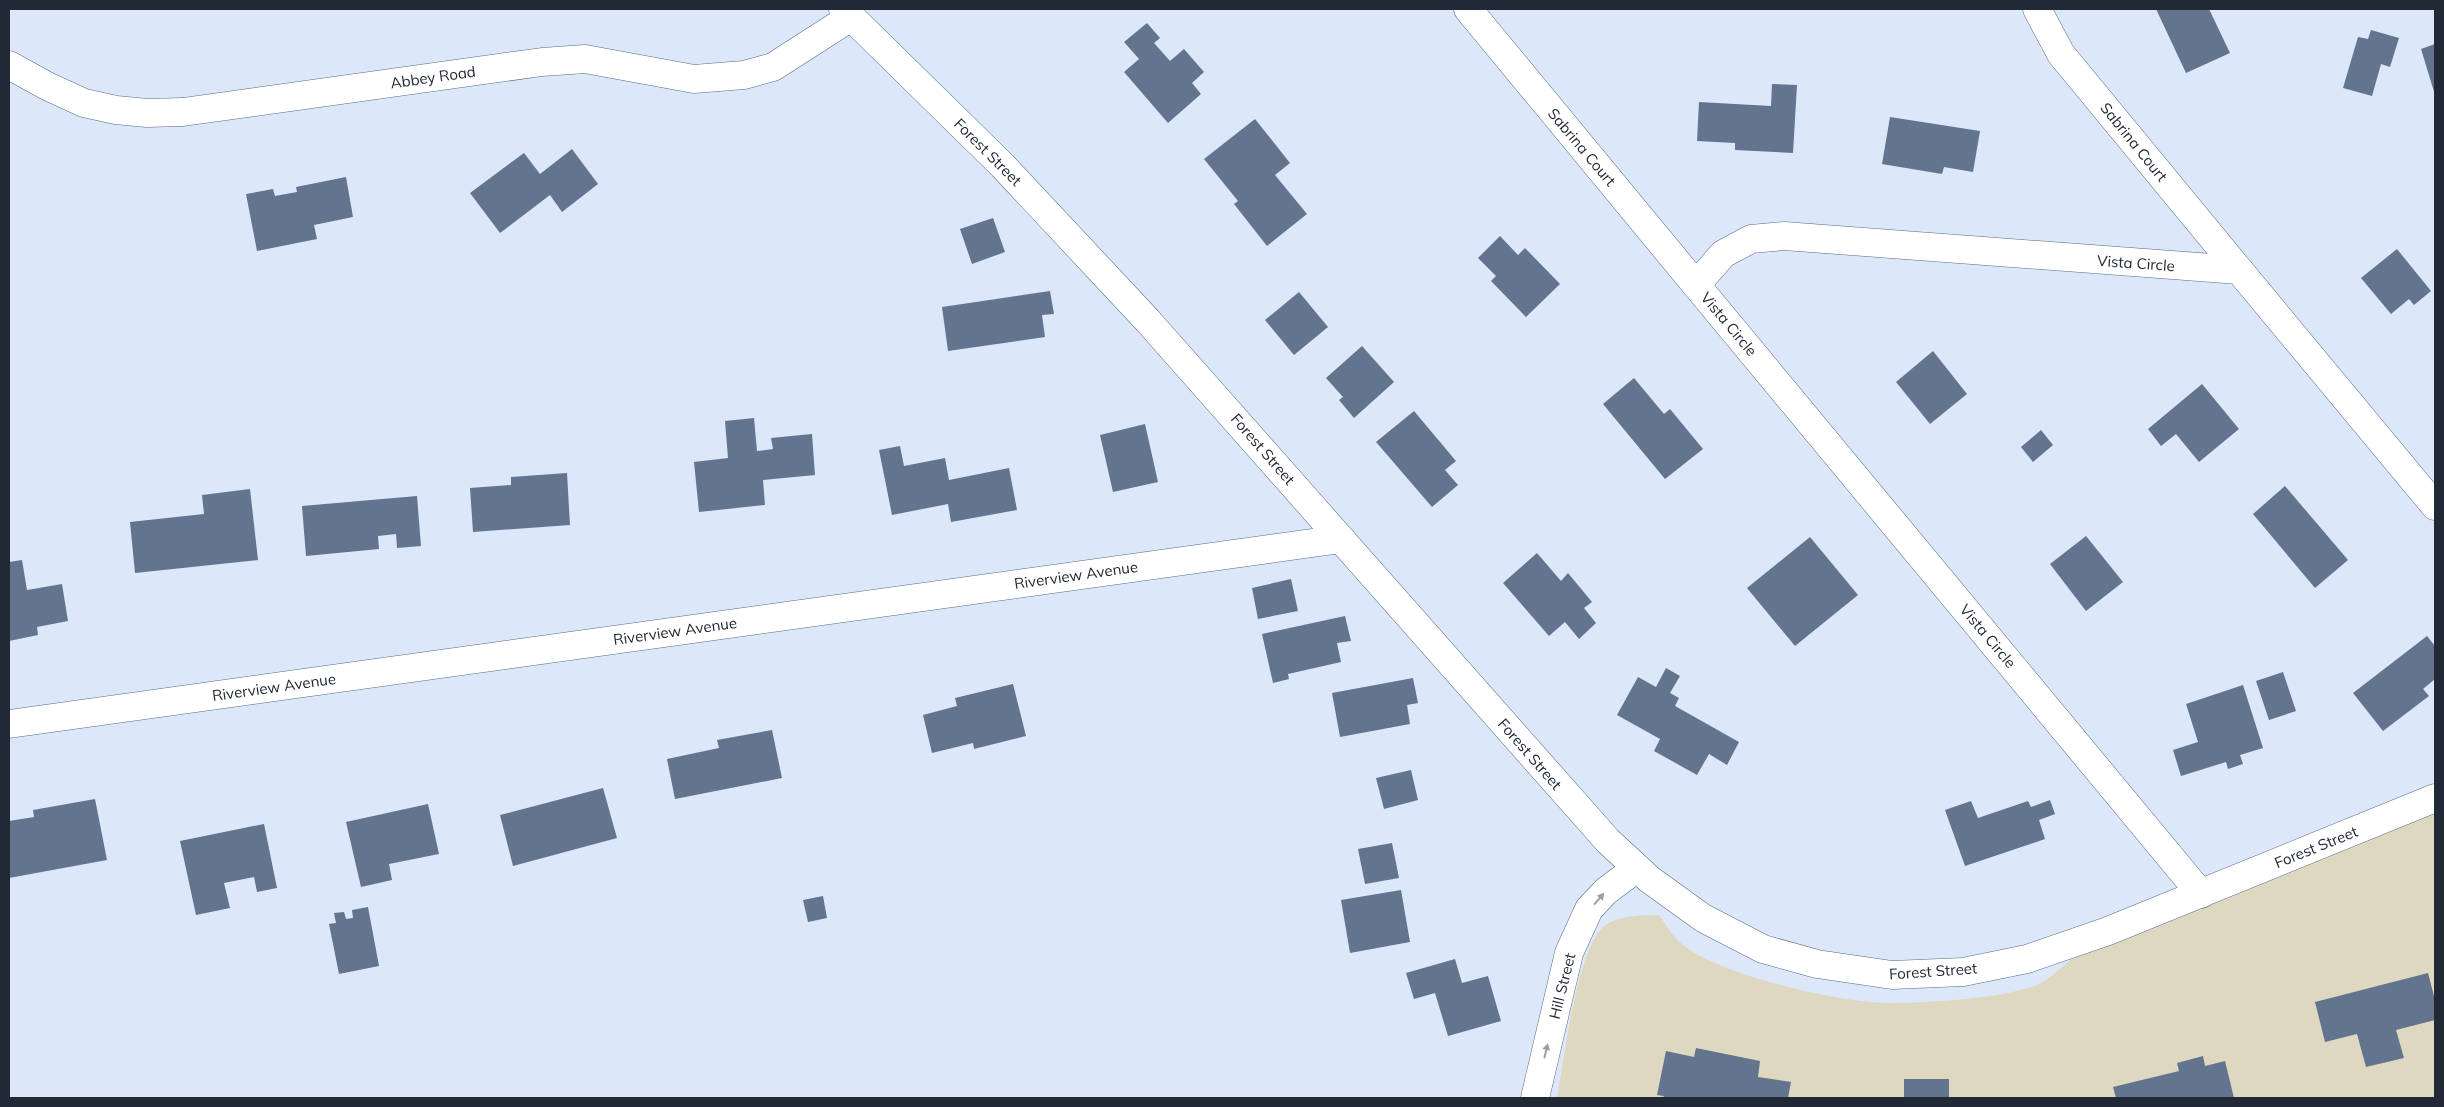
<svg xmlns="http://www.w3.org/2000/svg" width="2444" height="1107" font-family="Mulish,sans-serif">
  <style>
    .green { fill: #dfd8c1 }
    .building { fill: #62748e }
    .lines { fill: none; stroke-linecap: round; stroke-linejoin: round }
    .minor-casing { stroke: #586a83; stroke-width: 29 }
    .minor { stroke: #fff; stroke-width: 28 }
    .oneway { fill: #9b9fa4 }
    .labels { text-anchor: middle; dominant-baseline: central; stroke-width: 4.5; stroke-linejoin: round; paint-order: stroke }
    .street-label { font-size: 15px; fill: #212934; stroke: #fff }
  </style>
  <rect width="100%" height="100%" fill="#dce8fa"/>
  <!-- green -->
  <path class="green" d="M2435 813V1098H1557C1564 1062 1577 942 1607 924 1623 915 1641 915 1659 915 1666 925 1673 937 1683 945 1721 975 1839 1003 1889 1003 1928 1003 1999 999 2035 986 2048 981 2061 967 2072 959Z"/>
  <!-- building -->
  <g class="building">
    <polygon points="2156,9 2209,9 2230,53 2186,73"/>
    <polygon points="1147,23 1160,38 1154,43 1170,61 1184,49 1204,72 1192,83 1201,94 1168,123 1124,72 1139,59 1124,42"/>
    <polygon points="2371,30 2399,38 2390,67 2381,64 2372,96 2343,88 2358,37 2368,39"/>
    <polygon points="2435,44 2435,95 2421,49"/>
    <polygon points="1772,84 1797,85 1793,153 1735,150 1735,143 1697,141 1699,102 1771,106"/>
    <polygon points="1890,117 1980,131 1973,172 1944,167 1942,174 1882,164"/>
    <polygon points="1255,119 1290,163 1275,175 1307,214 1267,246 1234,204 1238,201 1204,159"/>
    <polygon points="572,149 598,184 562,212 550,195 500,233 470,193 524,153 540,174"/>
    <polygon points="346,177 353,217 314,225 317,239 257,251 246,194 273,189 275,196 297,192 296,187"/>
    <polygon points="993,218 1005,252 972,264 960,229"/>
    <polygon points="1500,236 1518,255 1525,248 1560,284 1526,317 1491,281 1496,276 1478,258"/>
    <polygon points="2397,249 2431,291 2414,305 2409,299 2391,314 2361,278"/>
    <polygon points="1050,291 1054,314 1042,315 1045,337 948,351 942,307"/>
    <polygon points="1299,292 1328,327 1294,355 1265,320"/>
    <polygon points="1362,346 1394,382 1354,418 1339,400 1343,397 1326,378"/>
    <polygon points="1933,351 1967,394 1930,424 1896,382"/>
    <polygon points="1634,378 1664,414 1670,409 1703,449 1665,479 1603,404"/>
    <polygon points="2202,384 2239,429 2199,462 2176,434 2161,446 2148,429"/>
    <polygon points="1414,411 1456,461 1445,470 1458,485 1432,507 1376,442"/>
    <polygon points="754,418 757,451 773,449 771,438 812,434 815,475 763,480 765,505 699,512 694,462 728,458 725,421"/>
    <polygon points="1145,424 1158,482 1113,492 1100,435"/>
    <polygon points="2041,430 2053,445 2033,462 2021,447"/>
    <polygon points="900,446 904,466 945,458 949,480 1009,468 1017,510 951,522 948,504 892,515 879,450"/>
    <polygon points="567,473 570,525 473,532 470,488 511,485 511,477"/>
    <polygon points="2285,486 2348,560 2315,588 2253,514"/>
    <polygon points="250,489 258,560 135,573 130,522 204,514 202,495"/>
    <polygon points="417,496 421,546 397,548 396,534 378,536 379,549 306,556 302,506"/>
    <polygon points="2086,536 2123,582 2086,611 2050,564"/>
    <polygon points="1810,537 1858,595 1795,646 1747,588"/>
    <polygon points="1537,553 1561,581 1568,573 1592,602 1584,608 1596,623 1579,639 1565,622 1549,636 1503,583"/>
    <polygon points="22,560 27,590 62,584 68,621 37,627 38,635 9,641 9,562"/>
    <polygon points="1291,579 1298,611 1258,619 1252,588"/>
    <polygon points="1345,616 1351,641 1337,643 1341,662 1288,674 1289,679 1273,683 1262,634"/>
    <polygon points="2427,636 2435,646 2435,679 2423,689 2429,696 2383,731 2353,693"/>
    <polygon points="1666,668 1680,676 1670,693 1679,698 1675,706 1739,742 1727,765 1709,754 1697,775 1654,751 1660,739 1617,715 1638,677 1656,687"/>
    <polygon points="2283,672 2296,711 2269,720 2256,681"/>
    <polygon points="1413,678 1418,703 1407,705 1410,724 1340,737 1332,693"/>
    <polygon points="1013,684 1026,736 974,749 973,743 932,753 923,715 957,706 955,698"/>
    <polygon points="2243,685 2263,748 2240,755 2243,764 2228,769 2226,762 2181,776 2173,750 2198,742 2186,704"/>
    <polygon points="772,730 782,778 675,799 667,759 719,748 717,740"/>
    <polygon points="1411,770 1418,800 1384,809 1376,778"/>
    <polygon points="603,788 617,838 513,866 500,815"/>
    <polygon points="95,799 107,860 9,878 9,821 34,817 33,810"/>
    <polygon points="2050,800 2055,814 2039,820 2045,839 1965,866 1945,810 1971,801 1978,818 2028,801 2031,807"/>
    <polygon points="428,804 439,854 389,864 392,880 361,887 346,822"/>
    <polygon points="264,824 277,888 257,892 254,877 224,883 230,908 196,915 180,841"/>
    <polygon points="1392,843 1399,878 1365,884 1358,849"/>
    <polygon points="1401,890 1410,942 1350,953 1341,900"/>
    <polygon points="823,896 827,918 808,922 803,900"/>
    <polygon points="368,907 379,966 339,974 329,924 336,923 334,913 344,912 346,919 353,918 352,910"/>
    <polygon points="1455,959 1462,983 1488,976 1501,1021 1448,1036 1435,993 1414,999 1406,973"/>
    <polygon points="2428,973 2435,1000 2435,1020 2396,1030 2404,1058 2366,1067 2357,1034 2325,1042 2315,1002"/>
    <polygon points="1696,1048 1760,1061 1758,1077 1791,1082 1788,1098 1663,1098 1664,1096 1657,1095 1666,1051 1694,1057"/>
    <polygon points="2203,1056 2205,1066 2225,1061 2234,1098 2116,1098 2113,1087 2179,1071 2177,1063"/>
    <rect x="1904" y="1079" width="45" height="19"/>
  </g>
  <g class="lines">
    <!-- minor casing -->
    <g class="minor-casing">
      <g id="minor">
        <polyline points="843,9 1003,166 1148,321 1608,841 1649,879 1703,918 1763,949 1817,964 1892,975 1963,972 2027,959 2108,931 2435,798"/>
        <polyline points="1468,9 1696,285"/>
        <polyline points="2037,9 2061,54 2239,270"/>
        <polyline points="9,65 47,86 84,103 116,110 147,113 183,112 542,62 585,59 694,79 744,75 773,67 851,17"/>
        <polyline points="9,724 1341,539"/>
        <polyline points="2201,894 1696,285 1723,254 1751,239 1784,236 2239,270 2435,506"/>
        <polyline points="1535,1098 1569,953 1589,909 1606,891 1637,868"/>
      </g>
    </g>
    <!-- minor -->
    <use href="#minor" class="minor"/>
  </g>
  <!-- one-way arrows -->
  <defs><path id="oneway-solid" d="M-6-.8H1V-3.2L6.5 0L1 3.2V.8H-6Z" transform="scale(1.25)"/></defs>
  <g class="oneway">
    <use href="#oneway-solid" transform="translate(1599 899) rotate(-49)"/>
    <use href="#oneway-solid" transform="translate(1546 1051) rotate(-77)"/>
  </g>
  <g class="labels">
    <!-- street labels -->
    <g class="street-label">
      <text transform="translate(433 77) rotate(-8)">Abbey Road</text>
      <text transform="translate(2134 142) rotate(51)">Sabrina Court</text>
      <text transform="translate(1582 147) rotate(50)">Sabrina Court</text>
      <text transform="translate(988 152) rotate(45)">Forest Street</text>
      <text transform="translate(2136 263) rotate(4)">Vista Circle</text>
      <text transform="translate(1729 324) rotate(50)">Vista Circle</text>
      <text transform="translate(1263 449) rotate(49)">Forest Street</text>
      <text transform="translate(1076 575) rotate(-8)">Riverview Avenue</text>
      <text transform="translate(675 631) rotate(-8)">Riverview Avenue</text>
      <text transform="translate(1988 636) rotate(50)">Vista Circle</text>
      <text transform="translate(274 687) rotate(-8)">Riverview Avenue</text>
      <text transform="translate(1530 754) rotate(49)">Forest Street</text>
      <text transform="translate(2316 847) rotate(-22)">Forest Street</text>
      <text transform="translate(1933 971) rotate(-4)">Forest Street</text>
      <text transform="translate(1562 986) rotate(-76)">Hill Street</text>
    </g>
  </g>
  <!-- border -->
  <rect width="2444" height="1107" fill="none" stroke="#212934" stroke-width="20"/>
</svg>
